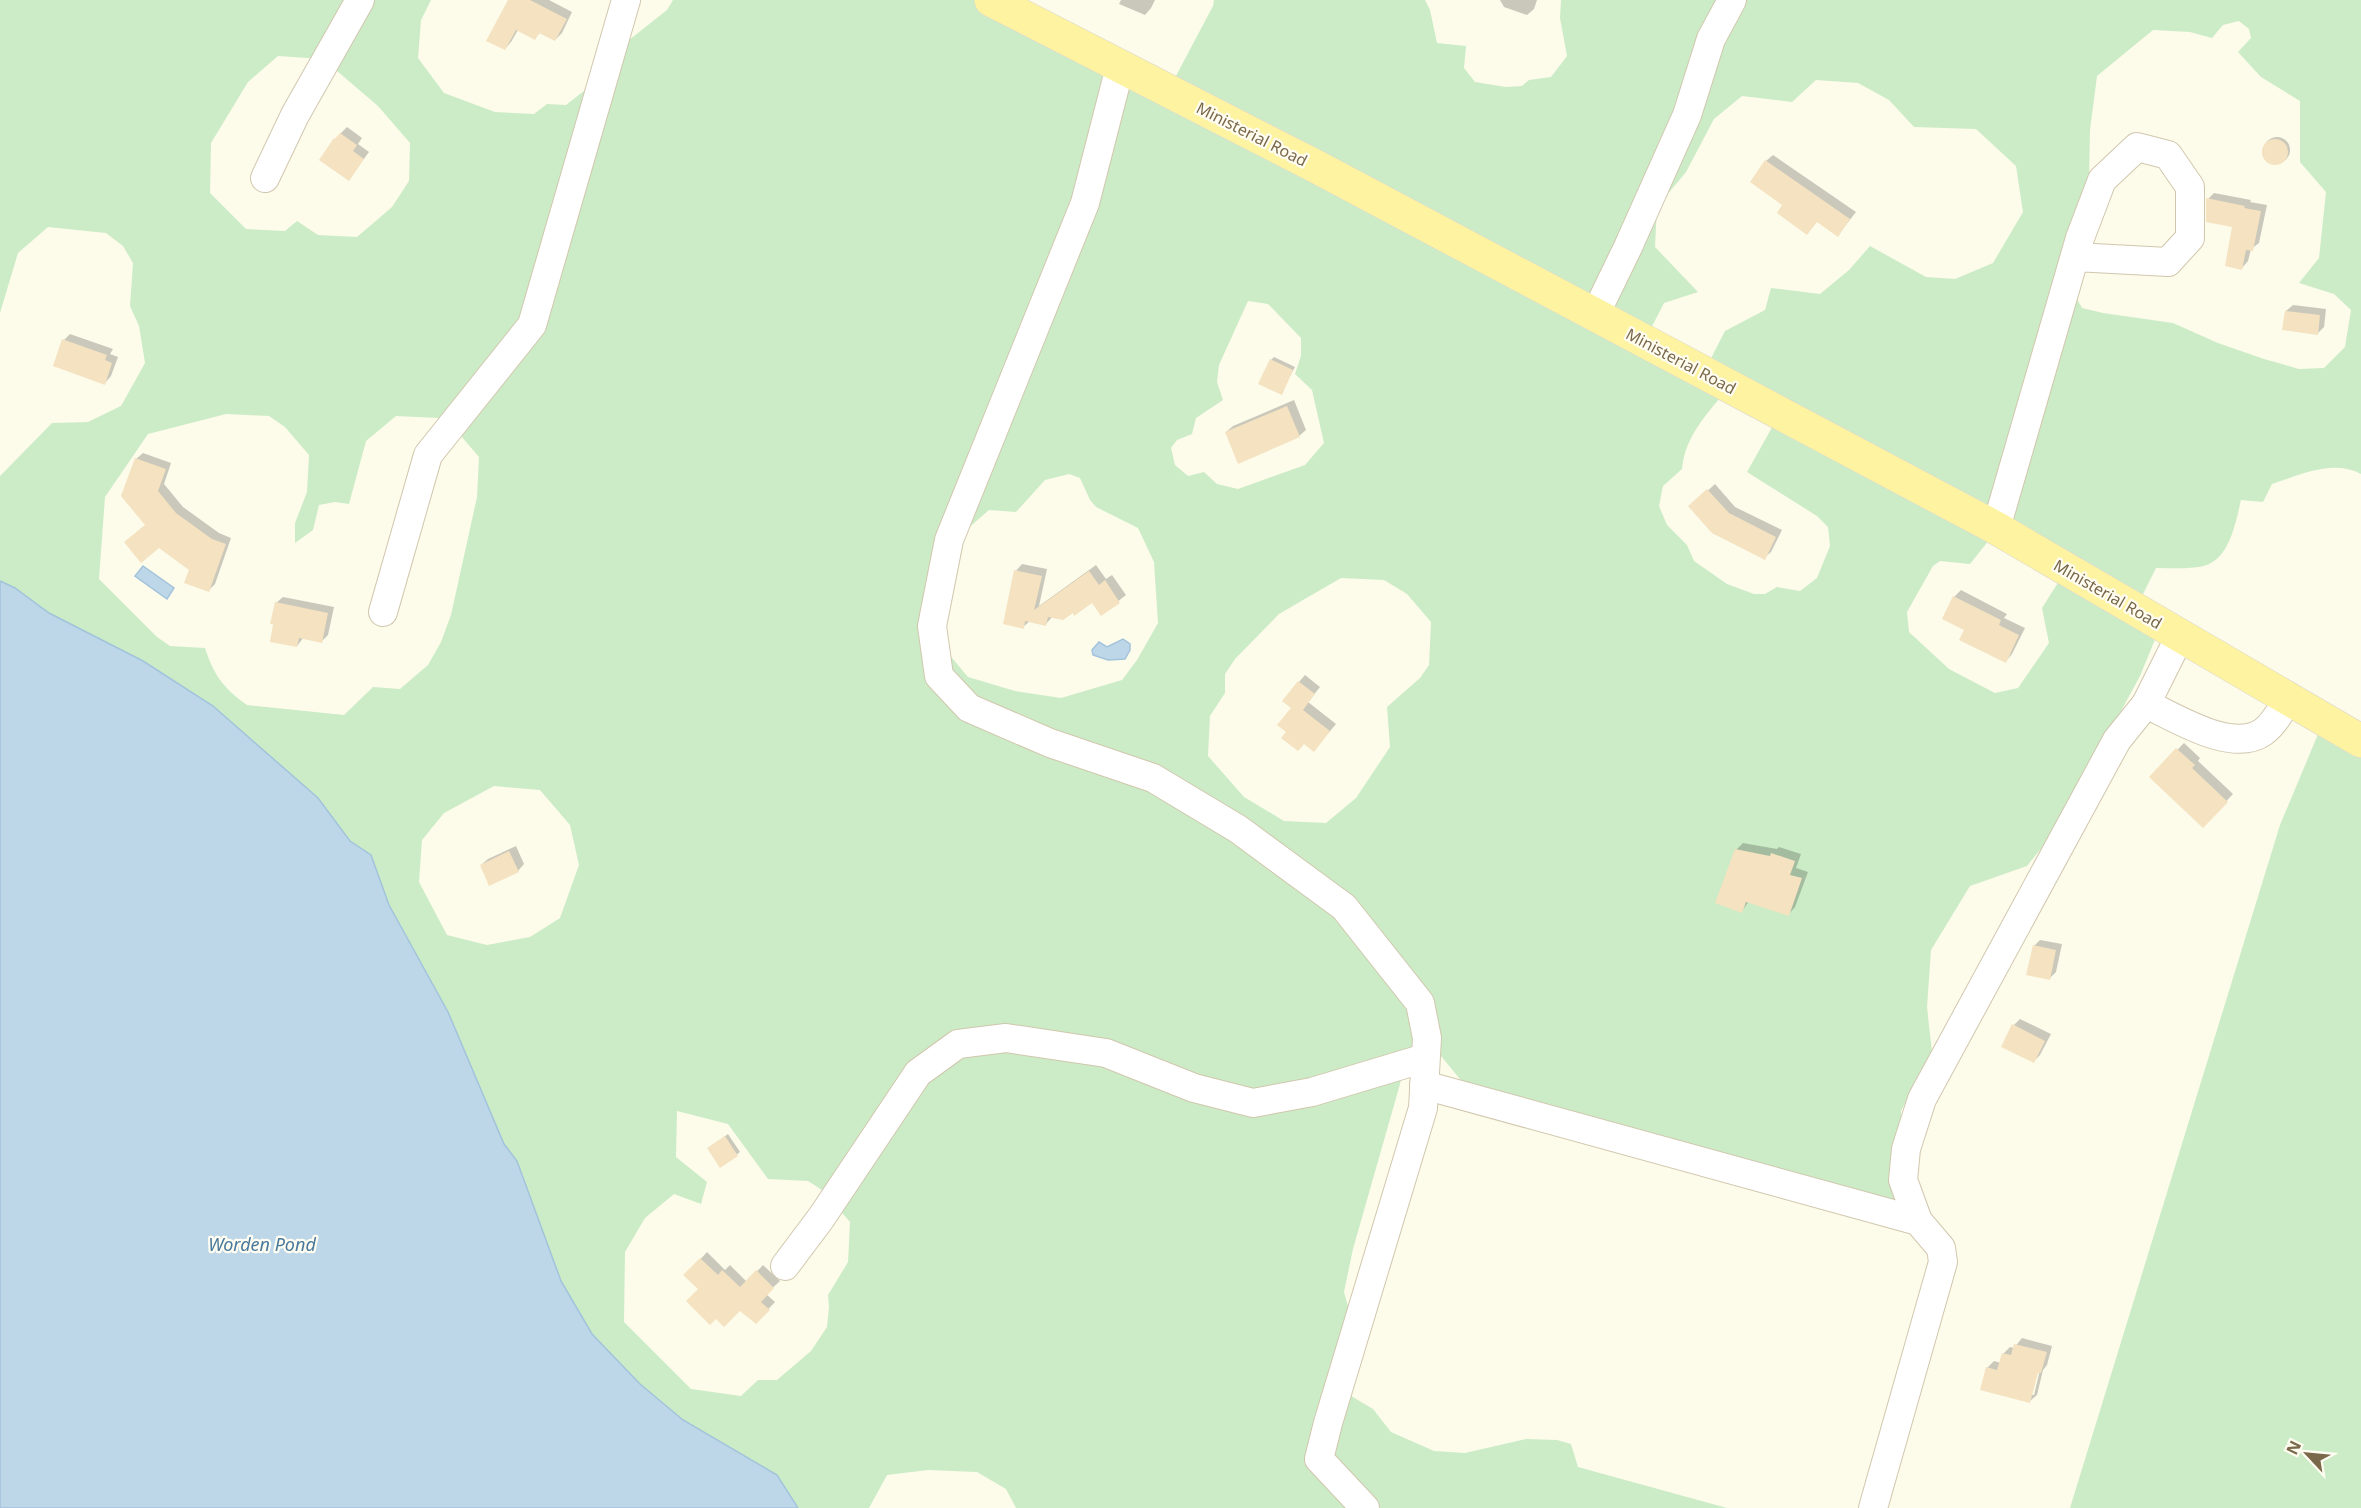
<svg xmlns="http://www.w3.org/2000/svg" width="2361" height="1508" font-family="'Noto Sans',sans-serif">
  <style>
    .green { fill: #ccecc7; fill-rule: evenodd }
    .water { fill: #bdd7e9; stroke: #a2c3db; stroke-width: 1.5 }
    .shadow { fill: #0003; fill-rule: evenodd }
    .building { fill: #f4e2c0 }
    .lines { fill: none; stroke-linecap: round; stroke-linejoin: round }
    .minor-casing { stroke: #d1c7ae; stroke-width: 30 }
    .major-casing { stroke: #dcd8d0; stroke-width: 34 }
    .minor { stroke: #fff; stroke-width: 28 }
    .major { stroke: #fdf3a1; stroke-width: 33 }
    .labels { text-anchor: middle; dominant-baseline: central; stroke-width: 4.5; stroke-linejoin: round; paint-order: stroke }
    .street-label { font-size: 16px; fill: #7a684b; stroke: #fffdf1 }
    .water-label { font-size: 18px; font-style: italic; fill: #49799d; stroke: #fffdf1 }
  </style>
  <rect width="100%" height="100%" fill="#fdfbea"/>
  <!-- green -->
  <g class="green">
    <path d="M0 0H431L421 20 418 58 444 93 495 112 534 114 547 104 566 105 589 87 610 55 667 10 673 0H992L1168 91 1213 6 1214 0H1425L1430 10 1437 43 1466 46 1464 68 1475 82 1506 87 1522 86 1529 80 1551 77 1567 56 1560 18 1561 0H2361V474C2333 459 2300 475 2272 484L2263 502 2241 500C2235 525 2229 563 2199 567 2185 569 2170 568 2156 568L2136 608 2161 625 2140 676 2101 748 2100 775 2027 866 1970 886 1931 950 1927 1007 1932 1052 1901 1111V1203L1473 1095 1441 1056 1422 1050 1408 1056 1353 1249 1344 1292 1351 1317 1331 1384 1373 1409 1391 1432 1434 1451 1465 1453 1526 1439 1557 1440 1571 1444 1578 1467 1727 1508H1016L1006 1489 977 1472 928 1470 887 1475 869 1508H798L777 1475 683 1420 640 1384 592 1334 561 1281 517 1161 504 1144 448 1012 389 905 371 855 350 841 318 798 143 661 49 613 15 588 0 581V476L52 423 88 422 121 406 145 363 139 326 130 306 133 263 123 246 106 233 48 227 18 253 0 313ZM2239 21 2249 29 2251 38 2238 52 2261 77 2300 101V162L2326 192 2319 258 2299 283 2334 294 2351 310 2345 347 2324 368 2299 369 2264 359 2218 343 2173 323 2103 313 2082 308 2064 275 2089 181 2090 130 2097 76 2153 30 2190 32 2212 38 2223 25ZM278 56 323 59 378 106 410 143 409 181 392 207 357 237 318 235 297 221 285 231 246 229 210 193 211 143 248 82ZM1816 80 1858 83 1889 100 1914 127 1976 129 2016 166 2023 212 1993 263 1955 279 1926 277 1870 246 1849 270 1820 294 1771 288 1765 310 1725 331 1704 372 1645 340 1664 303 1698 292 1655 247 1657 207 1686 172 1714 119 1742 96 1792 102ZM1248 301 1268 304 1301 338V356L1295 374 1312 390 1324 443 1305 465 1238 489 1217 484 1204 472 1188 476 1175 465 1171 448 1177 440 1192 434 1196 418 1223 400 1217 382 1219 365ZM1729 387 1779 415 1747 472 1817 516 1828 527 1830 546 1817 578 1800 591 1777 587 1765 594H1754L1727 584 1694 561 1687 545 1667 525 1659 506 1663 486 1682 469C1685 435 1709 412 1729 387ZM226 414 269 416 285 427 309 455 307 492 295 523V543L313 530 319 505 335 502 349 504 366 441 396 416 439 418 455 429 479 457 477 497 451 615 441 642 428 665 400 689 373 687 344 715 247 705C223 688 214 675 205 648L170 646 157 637 99 579 105 497 148 434ZM1069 474 1080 478 1090 500 1096 507 1138 528 1154 562 1158 623 1137 660 1122 680 1061 698 1015 691 968 677 942 646 959 536 989 510 1016 512 1045 480ZM1997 530 2066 570 2042 608 2049 643 2018 688 1995 693 1949 669 1909 632 1907 612 1933 566 1940 561 1970 564ZM1341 578 1384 580 1407 594 1431 622 1429 665 1420 678 1387 707 1390 747 1356 798 1326 823 1284 821 1244 797 1208 756 1210 716 1225 693V674L1235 659 1279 614ZM494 786 540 790 570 825 579 865 560 918 530 937 487 945 447 935 419 882 422 840 444 813ZM677 1111 728 1124 768 1179 808 1181 822 1190 850 1222 848 1262 828 1295 829 1307 827 1327 811 1351 777 1380H758L741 1396 691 1389 624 1322 625 1252 645 1218 674 1194 701 1204 707 1182 676 1157Z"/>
    <polygon points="2324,720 2361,741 2361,1508 2070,1508 2280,825"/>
  </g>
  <!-- water -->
  <g class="water">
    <polygon points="143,566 174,588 167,599 135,576"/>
    <polygon points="0,581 15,588 49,613 143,661 213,706 318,798 350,841 371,855 389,905 448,1012 504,1144 517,1161 561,1281 592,1334 640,1384 683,1420 777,1475 798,1508 0,1508"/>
    <polygon points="1123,639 1130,644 1130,650 1125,659 1108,660 1093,655 1092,650 1099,642 1107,647"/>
  </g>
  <!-- shadow -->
  <g class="shadow">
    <polygon points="509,0 549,0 572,12 562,33 555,40 541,32 534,38 518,30 511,42 505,49"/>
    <polygon points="1121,0 1155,0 1151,8 1145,15 1119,4"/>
    <polygon points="1500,0 1537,0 1534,9 1527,15 1504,7"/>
    <polygon points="347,127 362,138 358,144 369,152 349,179 335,139"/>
    <circle cx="2277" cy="150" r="13"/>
    <polygon points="1773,155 1856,212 1838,235 1818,221 1766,161"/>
    <polygon points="2214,193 2251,200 2250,202 2267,205 2259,243 2251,249 2248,261 2242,268 2234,226 2208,199"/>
    <polygon points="2293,305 2326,309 2324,327 2317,334 2286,311"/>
    <polygon points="70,334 113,349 110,354 118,357 111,376 105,383 64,340"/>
    <polygon points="1274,357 1295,367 1281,393 1271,360"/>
    <polygon points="1294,400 1306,430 1299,436 1226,432 1233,426"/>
    <polygon points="143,453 171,463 164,484 183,507 219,533 231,538 215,584 209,590 146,524 136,459"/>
    <polygon points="1715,484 1735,507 1782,530 1771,552 1764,558 1691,506"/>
    <polygon points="1022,564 1047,569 1039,606 1096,565 1106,579 1112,575 1126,595 1102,614 1093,601 1073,611 1053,616 1046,624 1030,621 1023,627 1016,571"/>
    <polygon points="1961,590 2007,614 2004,618 2025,628 2012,654 2006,661 1954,597"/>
    <polygon points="283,597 334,607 328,635 322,641 304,637 297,646 276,603"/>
    <polygon points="1305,675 1320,687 1308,702 1336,724 1320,743 1288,732 1299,682"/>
    <polygon points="2184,743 2200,758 2198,761 2233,794 2203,826 2151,777"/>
    <polygon points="1743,843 1777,849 1779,847 1801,854 1796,868 1808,872 1795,907 1789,914 1749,901 1742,911 1736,850"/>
    <polygon points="516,846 524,864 518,871 481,865 488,859"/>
    <polygon points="2040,940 2062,944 2056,972 2050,978 2034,946"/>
    <polygon points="2020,1019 2051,1034 2040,1055 2033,1062 2014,1025"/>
    <polygon points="728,1134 740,1152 721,1166 712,1146"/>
    <polygon points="707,1252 725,1270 730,1265 747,1282 763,1265 780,1281 766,1294 775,1302 756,1322 740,1309 700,1289 686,1275"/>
    <path d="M2022 1338 2052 1346 2047 1365 2043 1370 2037 1395 2030 1401 1987 1368 1994 1361 2001 1363 2003 1354 2010 1347 2014 1348ZM2038 1365 2041 1366 2034 1395H2031Z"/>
  </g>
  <!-- building -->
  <g class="building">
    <polygon points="508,0 530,0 567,19 555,41 539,33 535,40 516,30 505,50 486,41"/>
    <polygon points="340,133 357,145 353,151 364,159 349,181 319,160 334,138 335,139"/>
    <circle cx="2275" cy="152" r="13"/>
    <polygon points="1765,160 1850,219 1838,237 1817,222 1807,235 1777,213 1782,205 1750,182"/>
    <polygon points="2206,198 2245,206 2244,208 2261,211 2253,251 2246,250 2242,270 2225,266 2232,227 2206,222"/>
    <polygon points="2285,311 2320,315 2318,335 2282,330"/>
    <polygon points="62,339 107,355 105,360 112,363 105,385 53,366"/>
    <polygon points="1270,359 1293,370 1282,395 1258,384"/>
    <polygon points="1287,406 1300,437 1238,464 1225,432"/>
    <polygon points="135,458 166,469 158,491 176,513 212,539 226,544 209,592 184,583 189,570 159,548 141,563 124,542 145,525 121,496"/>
    <polygon points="1707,489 1729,513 1776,537 1765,560 1712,533 1688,506"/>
    <polygon points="1014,570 1042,576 1034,610 1089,571 1099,585 1105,580 1120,603 1101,616 1092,603 1074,616 1073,613 1063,620 1048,617 1046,626 1025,621 1024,629 1003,624"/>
    <polygon points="1953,596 2001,620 1999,625 2019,635 2006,663 1959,640 1964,630 1942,619"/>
    <polygon points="275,602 328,613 322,643 299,638 297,647 270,642 273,624 270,624"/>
    <polygon points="1298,681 1315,694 1303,710 1330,731 1314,752 1304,744 1298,751 1281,738 1286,732 1277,725 1291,708 1282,701"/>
    <polygon points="2176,748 2195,765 2192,768 2228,802 2203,828 2149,777"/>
    <polygon points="1735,849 1770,856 1771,853 1795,861 1790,875 1802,878 1789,916 1746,902 1742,913 1715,903"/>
    <polygon points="509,851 519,872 489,886 480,865"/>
    <polygon points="2033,945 2056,950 2050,980 2026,975"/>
    <polygon points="2012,1024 2045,1041 2034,1063 2001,1047"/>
    <polygon points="725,1136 738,1156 720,1168 707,1148"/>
    <polygon points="700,1258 718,1275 722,1270 740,1287 756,1270 774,1288 761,1302 770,1310 756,1324 740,1311 724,1327 716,1319 710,1325 686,1301 698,1289 683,1275"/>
    <polygon points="2014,1344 2047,1352 2041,1373 2038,1373 2030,1403 1980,1390 1986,1367 1997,1370 2002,1353 2011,1355"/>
  </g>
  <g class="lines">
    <!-- minor casing -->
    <g class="minor-casing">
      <g id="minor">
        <polyline points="1120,67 1085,203 949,540 932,626 939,676 969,708 1050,743 1153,778 1238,829 1344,907 1420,1003 1427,1038 1423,1108 1328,1423 1319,1459 1365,1508"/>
        <polyline points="265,178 295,115 360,0"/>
        <polyline points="1595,315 1628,247 1687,115 1711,39 1732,0"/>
        <polyline points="1996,528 2080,238 2102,180 2137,147 2168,155 2190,187 2190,238 2168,262 2075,257"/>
        <polyline points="383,612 428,455 532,325 626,0"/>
        <polyline points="2146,704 2180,636"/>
        <polyline points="1424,1085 1918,1221"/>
        <polyline points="785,1266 821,1218 918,1073 958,1044 1006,1038 1106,1053 1194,1088 1253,1103 1312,1092 1425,1058"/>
        <path d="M1873 1508 1943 1262 1941 1248 1918 1221 1903 1180 1906 1149 1922 1099 2117 740 2146 704C2175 717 2232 754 2263 732 2274 724 2281 711 2288 699"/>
      </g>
    </g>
    <!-- major casing -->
    <g class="major-casing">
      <polyline id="major" points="991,0 1317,167 1996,528 2361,741"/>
    </g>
    <!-- minor -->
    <use href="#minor" class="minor"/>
    <!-- major -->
    <use href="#major" class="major"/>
  </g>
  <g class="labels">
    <!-- street labels -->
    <g class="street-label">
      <text transform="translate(1252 134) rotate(27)">Ministerial Road</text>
      <text transform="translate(1681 361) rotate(28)">Ministerial Road</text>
      <text transform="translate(2108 594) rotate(30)">Ministerial Road</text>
    </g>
    <!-- water labels -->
    <g class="water-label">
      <text x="262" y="1244">Worden Pond</text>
    </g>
  </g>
  <!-- north arrow -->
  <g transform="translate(2307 1454) rotate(296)" stroke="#fffdf1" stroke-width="4.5" paint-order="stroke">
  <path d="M0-4.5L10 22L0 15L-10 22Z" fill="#7a684b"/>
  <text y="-9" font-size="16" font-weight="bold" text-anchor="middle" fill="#7a684b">N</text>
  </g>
</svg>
